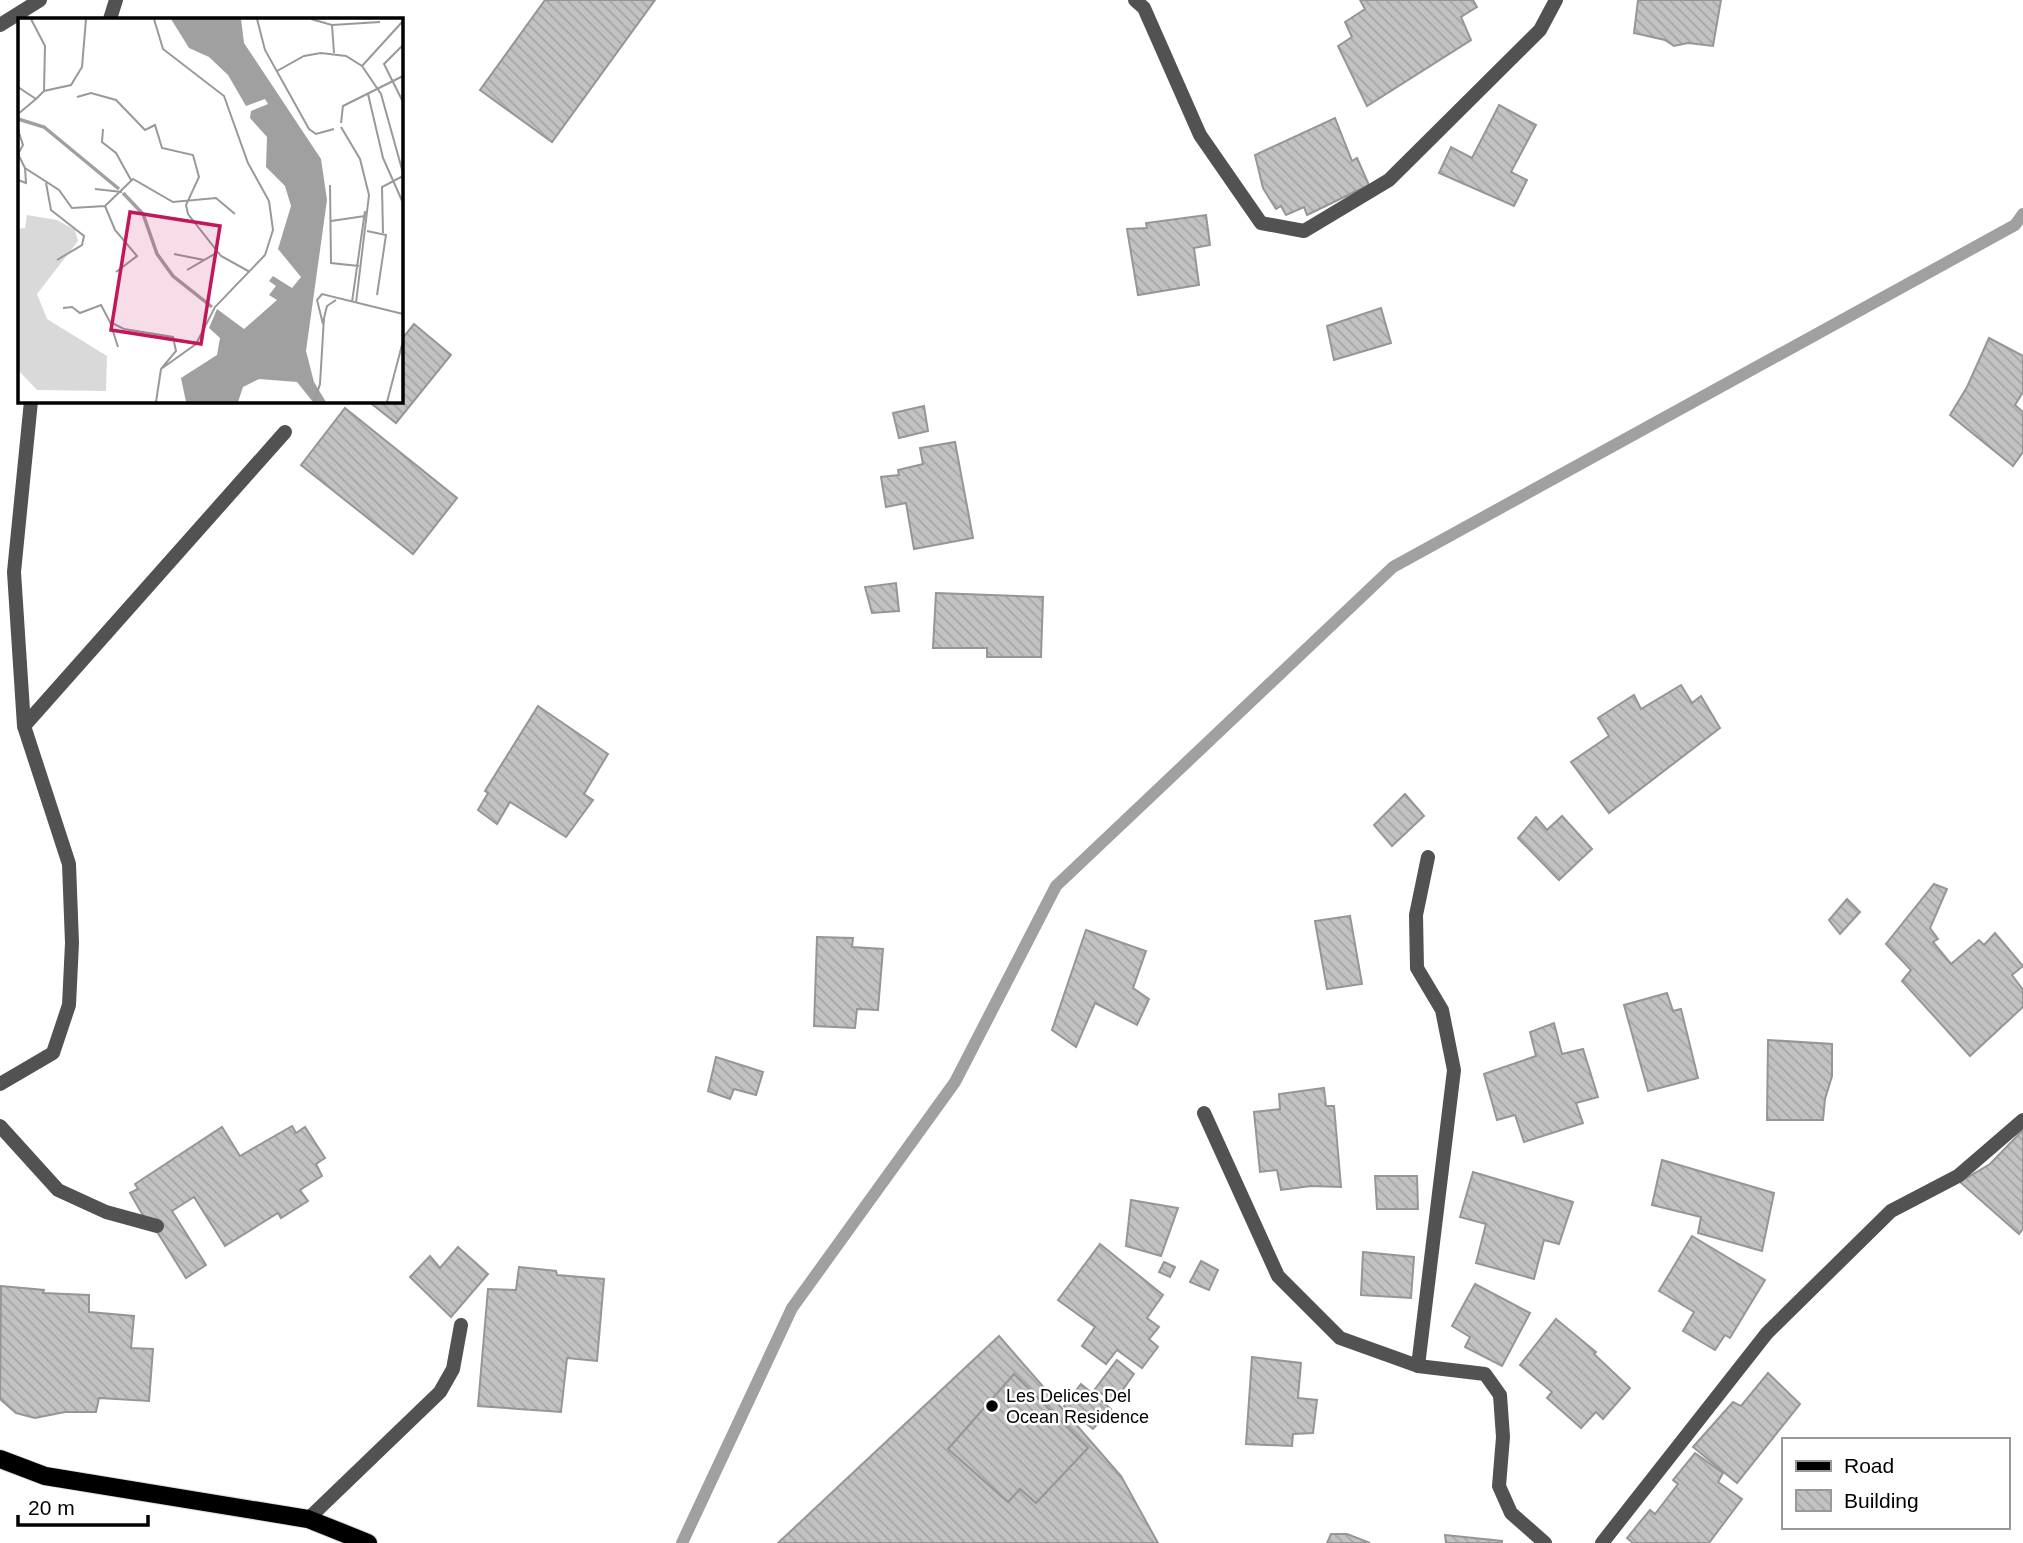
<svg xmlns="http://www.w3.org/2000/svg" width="2023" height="1543" font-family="Arial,sans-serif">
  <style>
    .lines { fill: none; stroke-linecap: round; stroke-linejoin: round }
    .stream { stroke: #a0a0a0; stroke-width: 12 }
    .building { fill: url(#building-back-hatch); stroke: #969696; stroke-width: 2 }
    .primary-casing { stroke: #dbdbdb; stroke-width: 20 }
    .lane { stroke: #525252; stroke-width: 14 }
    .street { stroke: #525252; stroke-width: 14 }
    .primary { stroke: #000; stroke-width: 18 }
    .poi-dot { fill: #000; stroke: #fff; stroke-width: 2.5 }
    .labels { text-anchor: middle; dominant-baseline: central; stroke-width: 5; stroke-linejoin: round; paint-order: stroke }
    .poi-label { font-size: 18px; fill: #000; stroke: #fff; text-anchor: start }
    .inset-river { fill: none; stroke: #a0a0a0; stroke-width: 3.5 }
    .inset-road { fill: none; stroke: #999; stroke-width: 2 }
    .view { fill: #c2185b; fill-opacity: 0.15; stroke: #c2185b; stroke-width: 3.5 }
    .inset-edge { fill: none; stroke: #000; stroke-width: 3.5 }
  </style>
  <defs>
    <pattern id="building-back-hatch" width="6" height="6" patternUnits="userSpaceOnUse" patternTransform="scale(1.75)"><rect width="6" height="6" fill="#c2c2c2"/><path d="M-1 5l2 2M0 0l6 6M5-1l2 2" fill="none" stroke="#a5a5a5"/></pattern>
  </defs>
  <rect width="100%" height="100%" fill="#fff"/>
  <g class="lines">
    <!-- stream -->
    <polyline class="stream" points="682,1543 792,1308 955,1082 1056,886 1393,567 2015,225 2023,214"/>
  </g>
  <!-- building -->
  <g class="building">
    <polygon points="545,0 655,0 552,142 480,90"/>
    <polygon points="1360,0 1473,0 1477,7 1461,17 1471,40 1367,106 1338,46 1352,37 1345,22 1365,9"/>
    <polygon points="1638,0 1721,0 1713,46 1688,43 1674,46 1665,40 1634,33"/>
    <polygon points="1499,105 1536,125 1511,172 1527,180 1514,206 1439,173 1451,147 1472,158"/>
    <polygon points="1335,118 1352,161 1357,158 1369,185 1307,215 1304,207 1286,215 1281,206 1276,209 1263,188 1255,155"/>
    <polygon points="1206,215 1210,245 1194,248 1199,285 1138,295 1127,229 1147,228 1146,223"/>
    <polygon points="1381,308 1391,343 1334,360 1327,326"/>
    <polygon points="414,324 451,355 396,423 368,401 401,401 401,340"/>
    <polygon points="1989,338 2023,356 2023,392 2015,405 2023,412 2023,452 2013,466 1950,415 1967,387"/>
    <polygon points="924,406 928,431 899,438 893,413"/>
    <polygon points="345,408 457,498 413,554 301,465"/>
    <polygon points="955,442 973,538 914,549 906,503 886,507 881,477 899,475 898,470 923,464 920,448"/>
    <polygon points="896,583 899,611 872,613 865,587"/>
    <polygon points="936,593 1043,597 1041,657 987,657 987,648 933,648"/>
    <polygon points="1681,685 1692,703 1701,696 1720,728 1609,813 1571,762 1609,736 1598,718 1634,695 1641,709"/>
    <polygon points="538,706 608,754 584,794 593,800 566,837 510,802 497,824 478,810 488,793 485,791"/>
    <polygon points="1405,794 1424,816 1392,846 1374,825"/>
    <polygon points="1562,816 1592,849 1559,880 1518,838 1536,817 1547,830"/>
    <polygon points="1934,884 1947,889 1930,928 1938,939 1933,942 1951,964 1979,940 1984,945 1995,933 2023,966 2012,975 2023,990 2023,1007 1970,1056 1902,981 1911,970 1886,944"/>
    <polygon points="1847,899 1860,912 1840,934 1829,920"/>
    <polygon points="1350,916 1362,984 1327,989 1315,921"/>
    <polygon points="1086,930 1146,951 1133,988 1149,999 1137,1025 1095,1003 1076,1047 1052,1030"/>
    <polygon points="817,937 853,938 852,947 883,949 878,1010 857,1009 855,1028 814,1026"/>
    <polygon points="1667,993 1673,1011 1681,1009 1698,1078 1648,1091 1624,1005"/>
    <polygon points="1554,1023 1562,1054 1583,1049 1598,1097 1576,1103 1583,1123 1524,1142 1515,1115 1497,1120 1484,1074 1536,1056 1530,1032"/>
    <polygon points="1768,1040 1832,1044 1832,1076 1825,1099 1823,1120 1767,1120"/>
    <polygon points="716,1057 763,1072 756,1095 734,1089 730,1099 708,1091"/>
    <polygon points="1324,1088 1326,1106 1334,1106 1341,1187 1311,1186 1281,1190 1277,1170 1260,1172 1254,1112 1280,1109 1279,1094"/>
    <polygon points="292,1126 296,1133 305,1127 325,1158 316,1164 322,1176 300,1190 308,1201 281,1218 278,1213 225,1246 194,1197 172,1211 206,1265 186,1278 151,1222 148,1224 130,1193 138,1189 135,1184 222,1127 240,1156"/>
    <polygon points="2023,1130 2023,1229 2019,1234 1960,1182 1990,1164"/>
    <polygon points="1662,1160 1774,1193 1762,1251 1698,1233 1701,1217 1652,1205"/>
    <polygon points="1473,1172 1573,1202 1559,1244 1544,1240 1534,1279 1476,1263 1486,1224 1460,1217"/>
    <polygon points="1375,1176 1417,1176 1418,1209 1377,1209"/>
    <polygon points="1131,1200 1178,1208 1161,1256 1126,1246"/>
    <polygon points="1692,1236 1765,1280 1730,1338 1725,1335 1715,1350 1683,1331 1694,1312 1659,1291"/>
    <polygon points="1100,1244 1163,1295 1147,1318 1159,1327 1149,1339 1158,1347 1142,1368 1117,1350 1106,1364 1082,1346 1095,1327 1058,1300"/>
    <polygon points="458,1247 488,1274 451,1317 410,1277 430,1256 440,1268"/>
    <polygon points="1363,1252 1414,1257 1411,1298 1361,1295"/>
    <polygon points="1201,1261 1218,1270 1209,1290 1190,1282"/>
    <polygon points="1164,1262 1175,1267 1170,1277 1159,1272"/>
    <polygon points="519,1267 556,1271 557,1275 604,1279 597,1361 567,1358 561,1412 478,1406 488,1289 516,1290"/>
    <polygon points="1475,1284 1530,1313 1502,1366 1465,1347 1470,1337 1452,1326"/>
    <polygon points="1,1286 44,1290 43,1293 89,1295 89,1312 134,1316 131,1348 153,1349 149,1401 99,1398 96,1412 65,1412 35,1418 16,1413 1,1400 0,1396"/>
    <polygon points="1556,1319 1596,1352 1594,1354 1630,1388 1603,1419 1596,1412 1581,1428 1547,1398 1552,1392 1520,1365"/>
    <polygon points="999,1336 1121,1476 1158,1543 778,1543"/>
    <polygon points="1252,1357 1301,1363 1298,1398 1317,1400 1313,1433 1293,1434 1292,1446 1246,1444"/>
    <polygon points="1117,1360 1134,1374 1114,1402 1095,1389"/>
    <polygon points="1768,1373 1800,1404 1737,1483 1693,1447 1733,1402 1741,1406"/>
    <polygon points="1014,1374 1088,1448 1036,1503 1020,1489 1008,1502 948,1449"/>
    <polygon points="1081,1384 1111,1409 1093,1429 1064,1406"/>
    <polygon points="1695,1453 1723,1473 1718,1482 1742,1499 1709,1543 1633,1543 1627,1538 1650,1510 1655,1514 1678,1484 1673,1480"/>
    <polygon points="1331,1534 1347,1534 1370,1543 1327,1543"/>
    <polygon points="1445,1535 1502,1541 1502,1543 1446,1543"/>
  </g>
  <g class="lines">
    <!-- primary casing -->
    <g class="primary-casing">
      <polyline id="primary" points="0,1459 45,1476 308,1519 368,1543"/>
    </g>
    <!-- lane -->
    <polyline class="lane" points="24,726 285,432"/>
    <!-- street -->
    <g class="street">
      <polyline points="1135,0 1144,8 1200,135 1261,223 1304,231 1389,180 1540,30 1556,0"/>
      <polyline points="110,19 116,0"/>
      <polyline points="0,25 40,0"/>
      <polyline points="0,1084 53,1053 69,1005 72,943 69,864 24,726 14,572 31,401"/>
      <polyline points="1204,1113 1278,1276 1340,1338 1418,1366 1485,1374 1500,1395 1503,1437 1499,1486 1511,1513 1545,1543"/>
      <polyline points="0,1126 58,1190 106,1212 157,1226"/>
      <polyline points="1418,1366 1454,1070 1442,1010 1417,968 1416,915 1428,857"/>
      <polyline points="308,1519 440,1392 453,1369 461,1325"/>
      <polyline points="1602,1543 1767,1333 1891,1211 1958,1176 2023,1120"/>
    </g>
    <!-- primary -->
    <use href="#primary" class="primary"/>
  </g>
  <!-- markers -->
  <circle class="poi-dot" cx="992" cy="1406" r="7"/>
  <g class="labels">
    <!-- poi labels -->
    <g class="poi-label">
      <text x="1006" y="1396">Les Delices Del<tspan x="1006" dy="21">Ocean Residence</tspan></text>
    </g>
  </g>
  <!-- overview -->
  <g transform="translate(18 18)">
    <rect width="385" height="385" fill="#fff"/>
    <path d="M9 197 39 202 57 212 60 223 19 276 29 301 89 338 88 373 19 372 0 352V211L7 210Z" fill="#d9d9d9"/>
    <path d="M153 1H223L226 25 303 141 309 182 288 333 296 364 308 384H295L279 364 241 361 225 369 220 384H168L163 360 199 337 202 320 191 310 199 291 226 311 259 282 251 277 258 268 251 263 255 258 274 270 283 259 260 231 273 188 267 168 248 149 249 119 232 100 233 93 250 86 247 81 228 88 210 57 191 39 171 30Z" fill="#a0a0a0"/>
    <path class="inset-river" d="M0 101 26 109 101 171M105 175 125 196 139 236 155 258 194 289"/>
    <path class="inset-road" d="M13 1 27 28 26 73M136 1 145 31 206 78 230 145 251 183 255 212 247 237 197 289 178 326 143 351 138 384M239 1 247 32 291 111 298 116 316 111M293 1 314 7 316 35M314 7 362 4M385 27 366 46 385 84M344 48 385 3M259 53 286 38 303 35 328 38 344 48 363 76 385 155M0 69 18 81 26 73 53 67 64 49 68 1M350 76 365 140 385 185M59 79 73 75 98 82 127 112 137 107 144 130 175 137 181 159 168 187 170 196 203 238 232 254M0 96 18 81M323 105 325 88 385 58M323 109 342 141 351 177 338 285M85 111 84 124 98 135 113 162M0 112 5 127 0 136 7 150 41 172 54 190 87 188 115 161 155 184 198 180 217 196M0 162 8 165 7 150M28 165 33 192 66 218 64 227 39 242M312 167 313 245 341 248M77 171 104 174M87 188 97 212 119 238 98 254M313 203 347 198M349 213 368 217 359 277M365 215 364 169 385 158M156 236 186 242M169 252 200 234M334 284 347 193M45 290 54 289 62 295 83 287 92 304 106 311 155 319 158 333 143 351M92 304 100 329M305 306 299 282 304 276 385 296M296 384 302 366 306 300 309 288 318 282M369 384 385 323"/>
    <path class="view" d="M112 194 202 208 183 326 93 312Z"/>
    <rect width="385" height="385" class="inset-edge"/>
  </g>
  <!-- legend -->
  <rect x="1782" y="1438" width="228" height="91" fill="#ffffff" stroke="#999999" stroke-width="2"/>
  <rect x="1796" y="1461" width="35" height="10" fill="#000000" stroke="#999999" stroke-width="2"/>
  <text x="1844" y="1473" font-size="21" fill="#000000">Road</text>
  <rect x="1796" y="1490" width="35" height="21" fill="url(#building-back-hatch)" stroke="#999999" stroke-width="2"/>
  <text x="1844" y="1508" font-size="21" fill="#000000">Building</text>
  <!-- scale -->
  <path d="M18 1515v10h130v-10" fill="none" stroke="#000000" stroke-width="3.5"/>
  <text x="28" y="1515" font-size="21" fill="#000000" stroke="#ffffff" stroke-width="5" paint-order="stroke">20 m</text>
</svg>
